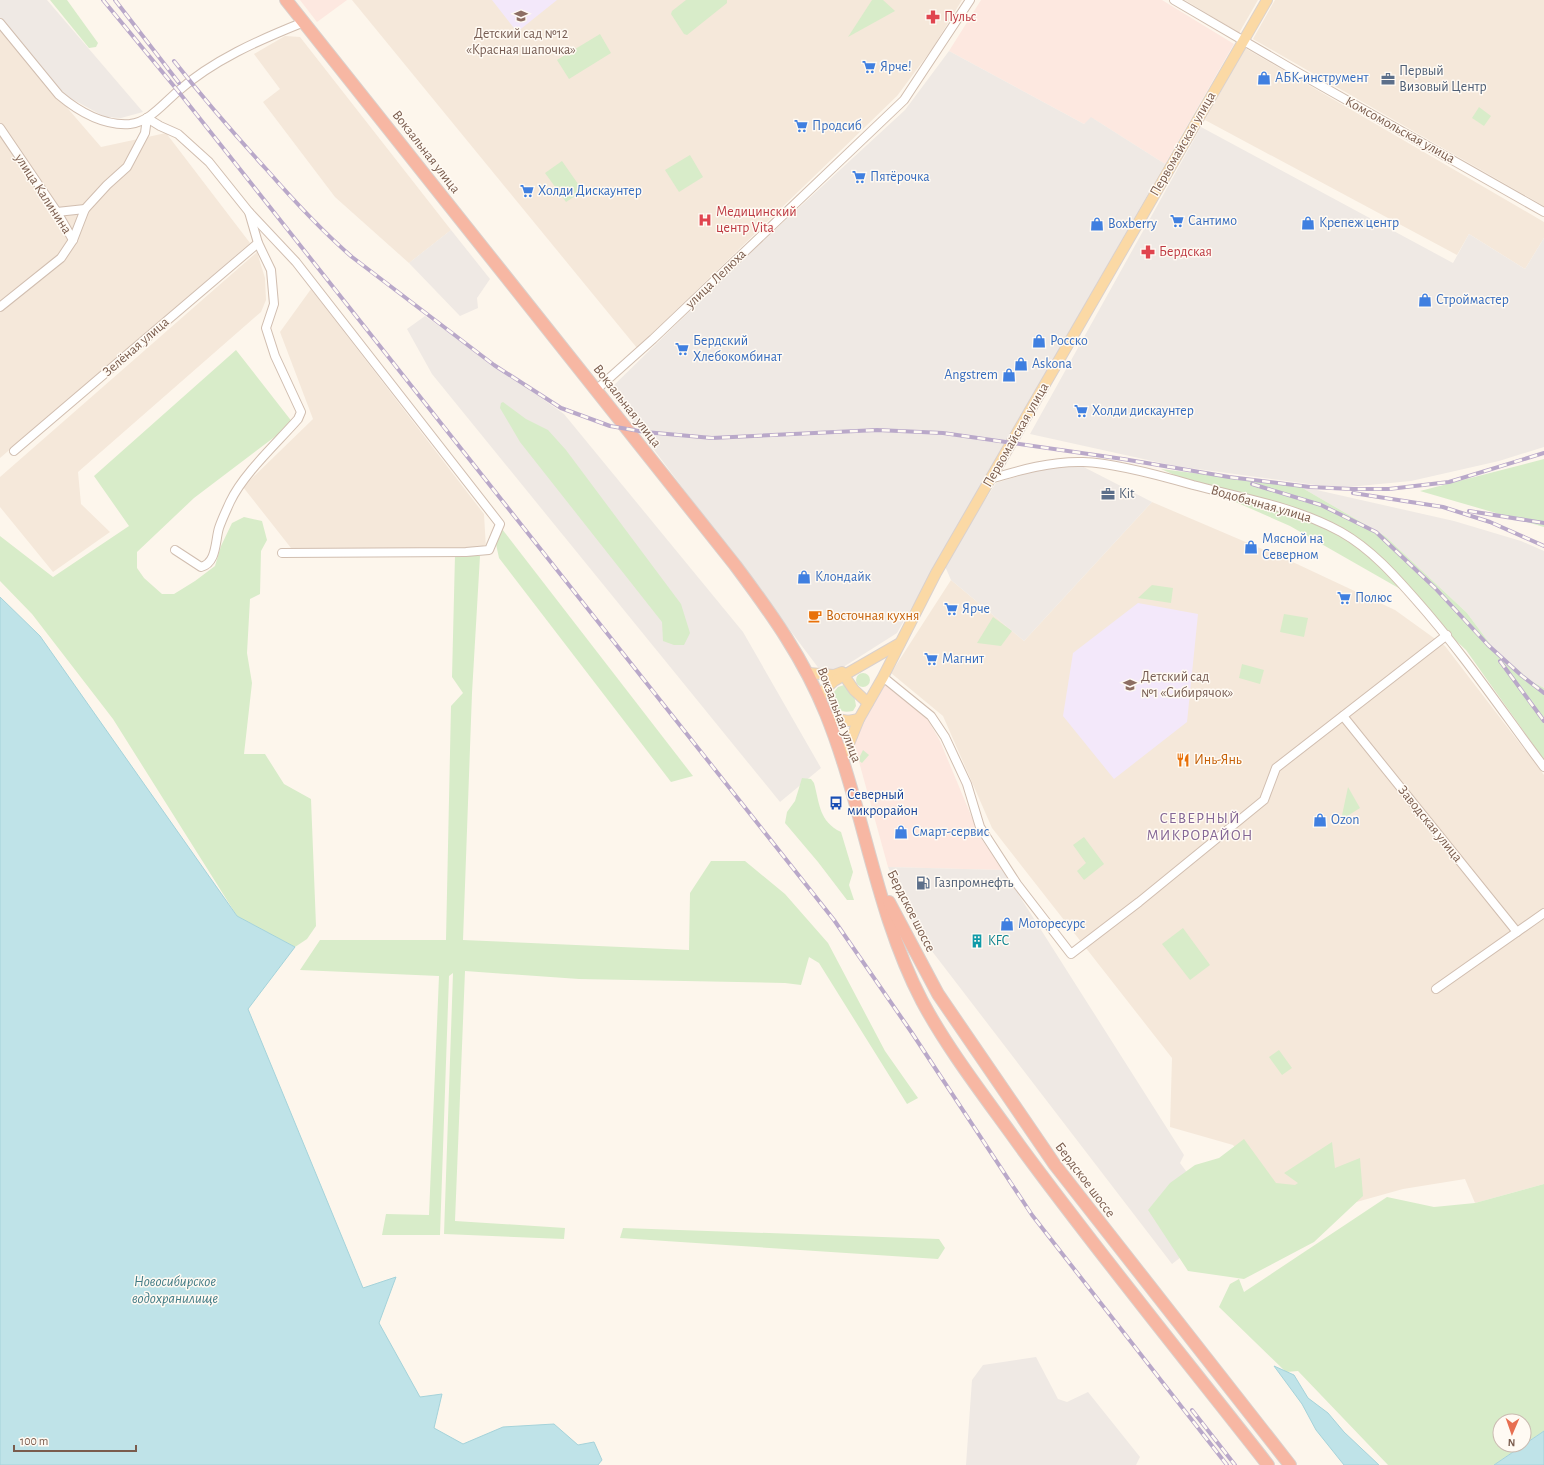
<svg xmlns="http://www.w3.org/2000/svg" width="1544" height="1465" font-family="'Alegreya Sans',sans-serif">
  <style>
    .residential { fill: #f5e8da }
    .commercial { fill: #fde8e0 }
    .industrial { fill: #efe9e4 }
    .education { fill: #f3e8fa }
    .green { fill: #d8ecc9 }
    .water { fill: #bfe3e8; stroke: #a5d3da }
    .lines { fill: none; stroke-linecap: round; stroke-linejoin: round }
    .minor-casing { stroke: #d1beb0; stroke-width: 10 }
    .major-casing { stroke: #dad1cd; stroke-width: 12 }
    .highway-casing { stroke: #dad1cd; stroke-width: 14 }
    .minor { stroke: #fff; stroke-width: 8 }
    .major { stroke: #fbd9a5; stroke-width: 10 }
    .highway { stroke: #f7b7a3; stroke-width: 12 }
    .rail-casing { stroke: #b9a8c9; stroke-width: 4 }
    .rail { stroke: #fffaf3; stroke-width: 2.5; stroke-dasharray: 8; stroke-linecap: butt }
    .labels { text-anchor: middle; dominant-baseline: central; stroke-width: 3; stroke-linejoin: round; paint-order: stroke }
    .health-label { font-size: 14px; fill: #be3a42; stroke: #fffaf3; text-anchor: start }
    .education-label { font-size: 14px; fill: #785e54; stroke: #fffaf3 }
    .shop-label { font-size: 14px; fill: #366cbe; stroke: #fffaf3; text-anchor: start }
    .service-label { font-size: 14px; fill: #4e5e75; stroke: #fffaf3; text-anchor: start }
    .street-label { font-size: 14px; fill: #7a5c4d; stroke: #fffaf3 }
    .food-label { font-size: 14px; fill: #c56008; stroke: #fffaf3; text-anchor: start }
    .transit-label { font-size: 14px; fill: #164399; stroke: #fffaf3; text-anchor: start }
    .culture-label { font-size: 14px; fill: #0d838f; stroke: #fffaf3; text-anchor: start }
    .neighbourhood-label { font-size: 15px; letter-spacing: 1px; fill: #846695; stroke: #fffaf3 }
    .water-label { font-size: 15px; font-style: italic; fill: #437c86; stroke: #fffaf3 }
  </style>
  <rect width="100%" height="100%" fill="#fdf6ec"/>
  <!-- residential -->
  <g class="residential">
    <polygon points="352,0 962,0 932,49 897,96 637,348"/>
    <polygon points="1185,0 1258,0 1239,33"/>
    <polygon points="1275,0 1544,0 1544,206 1253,39"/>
    <polygon points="0,30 101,147 166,133 250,243 0,458"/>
    <polygon points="285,36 300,37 451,230 409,263 335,197 263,102 280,89 254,54"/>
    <polygon points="1245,48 1544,222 1544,238 1525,269 1469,234 1457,255 1205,120"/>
    <polygon points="257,252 265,278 266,300 261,312 78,472 81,504 110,532 53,572 0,507 0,477"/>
    <polygon points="311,289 484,514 486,549 354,554 291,548 243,487 313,419 280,332"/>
    <polygon points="1152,502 1297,564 1395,610 1445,646 1544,775 1544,1184 1475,1203 1465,1179 1403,1189 1292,1220 1233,1145 1170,1127 1172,1058 992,828 943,716 891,673 951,580 1024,641"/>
  </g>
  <!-- commercial -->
  <g class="commercial">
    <polygon points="300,0 347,0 317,22"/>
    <polygon points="981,0 1162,0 1234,44 1165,164 1094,119 1084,124 949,51"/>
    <polygon points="884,682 928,720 940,741 980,837 1003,870 888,867 853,740"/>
  </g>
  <!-- industrial -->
  <g class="industrial">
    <polygon points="0,0 47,0 143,112 121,118 105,117 61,93 0,20"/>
    <polygon points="949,51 1084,124 1091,117 1165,164 897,633 826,678 609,390 740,262 905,110"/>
    <polygon points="1201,127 1453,263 1469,234 1525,269 1544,238 1544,447 1499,461 1411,481 1338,488 1175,466 1030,434"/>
    <polygon points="451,230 490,279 477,298 478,308 460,316 409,263"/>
    <polygon points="425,316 564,414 743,632 821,768 780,802 432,374 407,329"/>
    <polygon points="1070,460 1152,502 1024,641 951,580 944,564 996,483"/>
    <polygon points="1299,486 1454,521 1521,541 1544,551 1544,688 1531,681 1493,648 1467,613 1385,536"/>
    <polygon points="888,867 1003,870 1184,1155 1180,1163 1225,1223 1172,1264 915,929"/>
    <polygon points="1036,1357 1058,1399 1067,1402 1088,1392 1140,1457 1136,1465 966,1465 972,1380 983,1365"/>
  </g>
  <!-- education -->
  <g class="education">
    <polygon points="492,0 557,0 517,32"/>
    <polygon points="1138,603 1198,614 1187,722 1114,779 1063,716 1073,653"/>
  </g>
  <!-- green -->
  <g class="green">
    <polygon points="50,0 67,0 98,43 96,47 89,48"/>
    <polygon points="686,0 727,0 727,3 687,35 684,34 671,14 672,11"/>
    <polygon points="872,0 883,0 895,11 848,37"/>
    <polygon points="600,34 611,53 569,79 557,60"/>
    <polygon points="1479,107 1491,116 1484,126 1472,118"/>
    <polygon points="690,155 703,177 679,192 665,170"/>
    <polygon points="562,161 583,191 566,202 545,173"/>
    <polygon points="236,350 293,423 194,498 137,552 137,568 144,578 162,594 174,594 195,581 215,566 221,546 232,523 244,517 262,521 267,540 261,551 260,594 250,599 247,653 252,683 244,754 265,754 284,784 311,799 316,926 307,939 295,947 237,916 113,719 32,614 0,581 0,536 53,577 129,526 94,476"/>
    <polygon points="503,402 526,419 548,430 566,450 681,604 690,633 684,645 674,645 663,641 662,622 520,442 500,408 501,403"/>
    <polygon points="1544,459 1544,527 1420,491"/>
    <polygon points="1161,469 1299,486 1385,536 1467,613 1493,648 1531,681 1544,688 1544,760 1466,650 1402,590 1290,526"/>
    <polygon points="502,529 693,776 671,782 499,558 494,535"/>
    <polygon points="455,555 480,556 472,693 463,940 689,950 690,893 711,861 745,861 785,894 828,943 885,1051 918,1098 907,1104 819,963 809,957 801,985 785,983 579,979 465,971 455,1221 565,1228 564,1239 444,1234 453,973 449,976 440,1235 382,1235 386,1214 429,1215 439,976 300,970 320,940 446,940 451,706 463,693 452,677"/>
    <polygon points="1152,585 1173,588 1171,603 1138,598"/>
    <polygon points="1284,614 1308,618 1304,637 1280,632"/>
    <polygon points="993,617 1012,631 1001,646 977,643"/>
    <polygon points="1242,664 1264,670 1260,684 1239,678"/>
    <circle cx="863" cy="680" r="7"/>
    <path d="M844 685C852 689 855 696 856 706L853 711C836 714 836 707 834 692L838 687Z"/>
    <polygon points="863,750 869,755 862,763 858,760"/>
    <path d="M802 778 811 779 814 783C820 805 819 821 841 832L853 872 849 885 854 900H847L818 862 785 823 787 812 795 801Z"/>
    <polygon points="1348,787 1360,808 1341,820"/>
    <polygon points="1084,837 1104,864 1084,880 1077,871 1086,863 1073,845"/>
    <polygon points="1183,928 1210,965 1190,980 1162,944"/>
    <polygon points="1279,1050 1292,1068 1282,1075 1269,1057"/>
    <polygon points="1244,1139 1276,1183 1295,1185 1298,1183 1284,1173 1332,1142 1335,1168 1360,1158 1363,1196 1314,1242 1244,1279 1188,1271 1148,1210 1170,1183 1195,1165 1219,1158"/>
    <polygon points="1544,1184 1544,1431 1524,1444 1524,1421 1500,1421 1500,1445 1523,1445 1494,1465 1388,1465 1298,1371 1286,1372 1219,1307 1230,1284 1239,1279 1244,1292 1387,1197 1434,1207 1475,1203"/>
    <polygon points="623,1228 939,1239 945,1248 938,1259 620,1238"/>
  </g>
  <!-- water -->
  <g class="water">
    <polygon points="0,597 40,636 237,916 295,947 248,1009 363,1288 396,1277 379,1323 420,1397 442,1394 434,1428 463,1444 503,1427 554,1424 578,1445 594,1442 602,1460 598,1465 0,1465"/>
    <polygon points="1274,1366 1294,1375 1308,1398 1328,1413 1344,1432 1379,1465 1344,1465 1316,1430 1302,1404"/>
    <polygon points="1544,1431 1544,1465 1494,1465"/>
  </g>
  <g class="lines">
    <!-- minor casing -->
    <g class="minor-casing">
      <g id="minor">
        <polyline points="1174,0 1297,72 1544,212"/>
        <path d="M0 23 59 95C78 111 104 126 130 124 149 122 163 104 177 92 213 60 259 40 304 22"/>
        <path d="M147 118 160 126 178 134 209 162 249 212 258 243 271 270 274 304 266 328 275 356 301 412 298 419C277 443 243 474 230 502 226 511 222 519 219 528 215 541 217 563 201 567L175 550"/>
        <polyline points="0,128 57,212 73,240"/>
        <polyline points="57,212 85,209"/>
        <polyline points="249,212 296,262 500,524 489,550 466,552 282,553"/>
        <polyline points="0,307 61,258 73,240 85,209 107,185 127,167 145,133 147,118"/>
        <polyline points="596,390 653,339 904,100 970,0"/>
        <polyline points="14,451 258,243"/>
        <path d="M990 479C1020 470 1052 461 1083 462 1115 463 1162 476 1193 485 1242 498 1296 507 1341 532 1371 549 1394 575 1416 600 1463 653 1502 711 1544 767"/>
        <polyline points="883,677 931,716 945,737 967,784 980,827 1017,884 1071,954 1139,902 1264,800 1276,768 1447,635"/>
        <polyline points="1343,716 1517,932"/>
        <polyline points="1436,989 1544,913"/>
      </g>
    </g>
    <!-- major casing -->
    <g class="major-casing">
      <g id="major">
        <polyline points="808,673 834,675 842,672"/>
        <polyline points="843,674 854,690 868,703"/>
        <polyline points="820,699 825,689 834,681 900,643"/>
        <polyline points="827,717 848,721 859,719"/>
        <polyline points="842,761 859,719 883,677 936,573 1267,0"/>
      </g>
    </g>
    <!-- highway casing -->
    <g class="highway-casing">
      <g id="highway">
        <path d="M286 0 735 565C771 613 804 659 826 714 864 808 875 911 922 1001 948 1050 988 1101 1020 1146 1100 1255 1185 1359 1268 1465"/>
        <polyline points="889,902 938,994 1055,1165 1290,1465"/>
      </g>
    </g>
    <!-- minor -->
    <use href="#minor" class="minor"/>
    <!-- major -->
    <use href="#major" class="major"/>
    <!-- highway -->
    <use href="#highway" class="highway"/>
    <!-- rail casing -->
    <g class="rail-casing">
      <g id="rail">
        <polyline points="103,0 178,91 834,920 912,1033 1032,1215 1227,1465"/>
        <polyline points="115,0 179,83"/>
        <path d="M174 61C204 99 235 135 267 170 294 201 321 230 352 257L494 365 561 408 610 426 645 432 712 438 877 430 943 433 1123 459 1229 477 1310 487 1352 489H1389L1449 482 1544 453"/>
        <polyline points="1252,484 1321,505 1376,532 1435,588 1488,645 1522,676 1544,693"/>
        <polyline points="1353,493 1443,507 1490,522 1544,546"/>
        <polyline points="1469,511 1544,523"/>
        <polyline points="1500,661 1544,721"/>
        <polyline points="1192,1410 1235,1465"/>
      </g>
    </g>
    <!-- rail -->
    <use href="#rail" class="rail"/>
  </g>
  <!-- icons -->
  <defs>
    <g id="school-bare" transform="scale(1.08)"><path d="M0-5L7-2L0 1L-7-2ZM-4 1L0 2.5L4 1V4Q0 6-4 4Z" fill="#8d6e63" stroke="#fffaf3" stroke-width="2.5" paint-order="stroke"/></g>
    <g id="pharmacy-bare" transform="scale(1.08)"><path d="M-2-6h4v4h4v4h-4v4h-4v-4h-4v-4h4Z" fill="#e0444e" stroke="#fffaf3" stroke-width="2.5" paint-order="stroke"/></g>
    <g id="supermarket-bare" transform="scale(1.08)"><path d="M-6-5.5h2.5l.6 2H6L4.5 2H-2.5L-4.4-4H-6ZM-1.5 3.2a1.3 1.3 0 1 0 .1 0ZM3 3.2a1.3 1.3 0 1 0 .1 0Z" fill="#3f7fe0" stroke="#fffaf3" stroke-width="2.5" paint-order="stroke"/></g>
    <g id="shop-bare" transform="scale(1.08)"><path d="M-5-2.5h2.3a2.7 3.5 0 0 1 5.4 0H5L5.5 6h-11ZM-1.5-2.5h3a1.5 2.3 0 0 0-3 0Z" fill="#3f7fe0" stroke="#fffaf3" stroke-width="2.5" paint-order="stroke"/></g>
    <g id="office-bare" transform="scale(1.08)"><path d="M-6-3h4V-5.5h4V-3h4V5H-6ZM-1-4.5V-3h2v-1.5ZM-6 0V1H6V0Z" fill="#5c6f8a" stroke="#fffaf3" stroke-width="2.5" paint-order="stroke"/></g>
    <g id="hospital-bare" transform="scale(1.08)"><path d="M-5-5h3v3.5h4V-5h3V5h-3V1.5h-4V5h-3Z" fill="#e0444e" stroke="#fffaf3" stroke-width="2.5" paint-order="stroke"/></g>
    <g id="cafe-bare" transform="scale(1.08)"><path d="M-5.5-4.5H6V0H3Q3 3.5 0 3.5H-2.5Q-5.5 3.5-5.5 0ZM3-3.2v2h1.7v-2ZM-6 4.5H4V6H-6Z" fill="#e8710a" stroke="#fffaf3" stroke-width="2.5" paint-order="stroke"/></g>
    <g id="restaurant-bare" transform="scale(1.08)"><path d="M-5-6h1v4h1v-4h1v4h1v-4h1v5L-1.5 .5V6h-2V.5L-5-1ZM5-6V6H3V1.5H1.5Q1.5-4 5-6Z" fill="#e8710a" stroke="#fffaf3" stroke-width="2.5" paint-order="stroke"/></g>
    <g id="bus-bare" transform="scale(1.08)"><path d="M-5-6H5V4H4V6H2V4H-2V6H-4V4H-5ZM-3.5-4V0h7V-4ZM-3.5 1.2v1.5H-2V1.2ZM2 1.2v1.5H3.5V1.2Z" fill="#1a4fb4" stroke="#fffaf3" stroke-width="2.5" paint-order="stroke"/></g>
    <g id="fuel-bare" transform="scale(1.08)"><path d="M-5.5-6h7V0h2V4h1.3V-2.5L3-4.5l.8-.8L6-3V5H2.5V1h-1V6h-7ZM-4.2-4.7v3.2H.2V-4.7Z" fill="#5c6f8a" stroke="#fffaf3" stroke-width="2.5" paint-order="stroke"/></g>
    <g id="building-bare" transform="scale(1.08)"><path d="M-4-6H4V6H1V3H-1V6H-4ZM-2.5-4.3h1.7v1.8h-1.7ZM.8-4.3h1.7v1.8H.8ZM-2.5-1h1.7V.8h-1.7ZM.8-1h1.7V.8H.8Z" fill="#0f9aa8" stroke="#fffaf3" stroke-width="2.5" paint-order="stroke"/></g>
  </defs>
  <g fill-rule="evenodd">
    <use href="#school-bare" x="521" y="16"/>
    <use href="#pharmacy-bare" x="933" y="17"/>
    <use href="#supermarket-bare" x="869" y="67"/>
    <use href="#shop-bare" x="1264" y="78"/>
    <use href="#office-bare" x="1388" y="79"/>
    <use href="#supermarket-bare" x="801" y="126"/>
    <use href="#supermarket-bare" x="859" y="177"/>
    <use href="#supermarket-bare" x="527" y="191"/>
    <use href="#hospital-bare" x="705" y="220"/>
    <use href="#supermarket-bare" x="1177" y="221"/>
    <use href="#shop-bare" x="1308" y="223"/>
    <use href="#shop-bare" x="1097" y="224"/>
    <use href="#pharmacy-bare" x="1148" y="252"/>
    <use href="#shop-bare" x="1425" y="300"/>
    <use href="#shop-bare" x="1039" y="341"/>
    <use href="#supermarket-bare" x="682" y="349"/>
    <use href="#shop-bare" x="1021" y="364"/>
    <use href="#shop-bare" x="1009" y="375"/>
    <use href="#supermarket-bare" x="1081" y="411"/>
    <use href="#office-bare" x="1108" y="494"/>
    <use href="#shop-bare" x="1251" y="547"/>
    <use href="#shop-bare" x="804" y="577"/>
    <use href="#supermarket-bare" x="1344" y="598"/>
    <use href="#supermarket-bare" x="951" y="609"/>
    <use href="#cafe-bare" x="815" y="616"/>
    <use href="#supermarket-bare" x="931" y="659"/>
    <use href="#school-bare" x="1130" y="685"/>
    <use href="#restaurant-bare" x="1183" y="760"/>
    <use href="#bus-bare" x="836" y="803"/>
    <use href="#shop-bare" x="1320" y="820"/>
    <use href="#shop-bare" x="901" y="832"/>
    <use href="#fuel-bare" x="923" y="883"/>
    <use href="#shop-bare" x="1007" y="924"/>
    <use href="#building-bare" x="977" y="941"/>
  </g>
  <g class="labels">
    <!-- health labels -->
    <g class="health-label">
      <text x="944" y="17">Пульс</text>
      <text x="716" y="212">Медицинский<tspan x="716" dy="16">центр Vita</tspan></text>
      <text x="1159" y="252">Бердская</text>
    </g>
    <!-- education labels -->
    <g class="education-label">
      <text x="521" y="34">Детский сад №12<tspan x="521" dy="16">«Красная шапочка»</tspan></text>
      <text x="1141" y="677" text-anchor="start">Детский сад<tspan x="1141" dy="16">№1 «Сибирячок»</tspan></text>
    </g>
    <!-- shop labels -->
    <g class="shop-label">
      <text x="880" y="67">Ярче!</text>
      <text x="1275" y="78">АБК-инструмент</text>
      <text x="812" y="126">Продсиб</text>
      <text x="870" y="177">Пятёрочка</text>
      <text x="538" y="191">Холди Дискаунтер</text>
      <text x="1188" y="221">Сантимо</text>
      <text x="1319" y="223">Крепеж центр</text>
      <text x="1108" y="224">Boxberry</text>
      <text x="1436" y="300">Строймастер</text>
      <text x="693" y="341">Бердский<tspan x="693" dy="16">Хлебокомбинат</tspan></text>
      <text x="1050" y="341">Росско</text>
      <text x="1032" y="364">Askona</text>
      <text x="998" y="375" text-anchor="end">Angstrem</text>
      <text x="1092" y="411">Холди дискаунтер</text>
      <text x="1262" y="539">Мясной на<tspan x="1262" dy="16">Северном</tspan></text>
      <text x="815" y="577">Клондайк</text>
      <text x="1355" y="598">Полюс</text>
      <text x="962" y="609">Ярче</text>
      <text x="942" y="659">Магнит</text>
      <text x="1331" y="820">Ozon</text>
      <text x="912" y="832">Смарт-сервис</text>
      <text x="1018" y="924">Моторесурс</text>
    </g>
    <!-- service labels -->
    <g class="service-label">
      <text x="1399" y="71">Первый<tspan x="1399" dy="16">Визовый Центр</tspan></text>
      <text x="1119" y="494">Kit</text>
      <text x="934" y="883">Газпромнефть</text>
    </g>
    <!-- street labels -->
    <g class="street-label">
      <text transform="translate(1400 130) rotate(29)">Комсомольская улица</text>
      <text transform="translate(1183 144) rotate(-60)">Первомайская улица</text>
      <text transform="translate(426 152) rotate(52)">Вокзальная улица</text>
      <text transform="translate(43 194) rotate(57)">улица Калинина</text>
      <text transform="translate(716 279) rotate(-44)">улица Лелюха</text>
      <text transform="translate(136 347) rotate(-41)">Зелёная улица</text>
      <text transform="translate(627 406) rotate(52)">Вокзальная улица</text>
      <text transform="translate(1016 435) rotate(-60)">Первомайская улица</text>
      <text transform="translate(1261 504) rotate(16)">Водобачная улица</text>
      <text transform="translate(839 715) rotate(69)">Вокзальная улица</text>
      <text transform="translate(1430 824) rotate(51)">Заводская улица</text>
      <text transform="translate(911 911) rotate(63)">Бердское шоссе</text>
      <text transform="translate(1085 1180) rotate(53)">Бердское шоссе</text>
    </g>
    <!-- food labels -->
    <g class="food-label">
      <text x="826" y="616">Восточная кухня</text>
      <text x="1194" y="760">Инь-Янь</text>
    </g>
    <!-- transit labels -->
    <g class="transit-label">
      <text x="847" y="795">Северный<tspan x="847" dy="16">микрорайон</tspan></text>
    </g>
    <!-- culture labels -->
    <g class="culture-label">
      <text x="988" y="941">KFC</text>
    </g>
    <!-- neighbourhood labels -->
    <g class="neighbourhood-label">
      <text x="1200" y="818">СЕВЕРНЫЙ<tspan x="1200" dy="17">МИКРОРАЙОН</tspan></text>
    </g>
    <!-- water labels -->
    <g class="water-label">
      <text x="175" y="1281">Новосибирское<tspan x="175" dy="17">водохранилище</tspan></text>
    </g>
  </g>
  <!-- north arrow -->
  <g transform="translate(1512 1433) rotate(182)"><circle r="19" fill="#fffaf3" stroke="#cabbb1"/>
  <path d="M0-3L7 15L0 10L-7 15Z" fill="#e76f51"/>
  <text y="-6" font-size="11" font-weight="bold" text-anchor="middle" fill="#7a5c4d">N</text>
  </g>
  <!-- scale -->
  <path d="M14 1445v6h122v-6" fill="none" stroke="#7a5c4d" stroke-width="2"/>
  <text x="20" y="1445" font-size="12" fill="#7a5c4d" stroke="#fffaf3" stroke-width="3" paint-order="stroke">100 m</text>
</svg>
